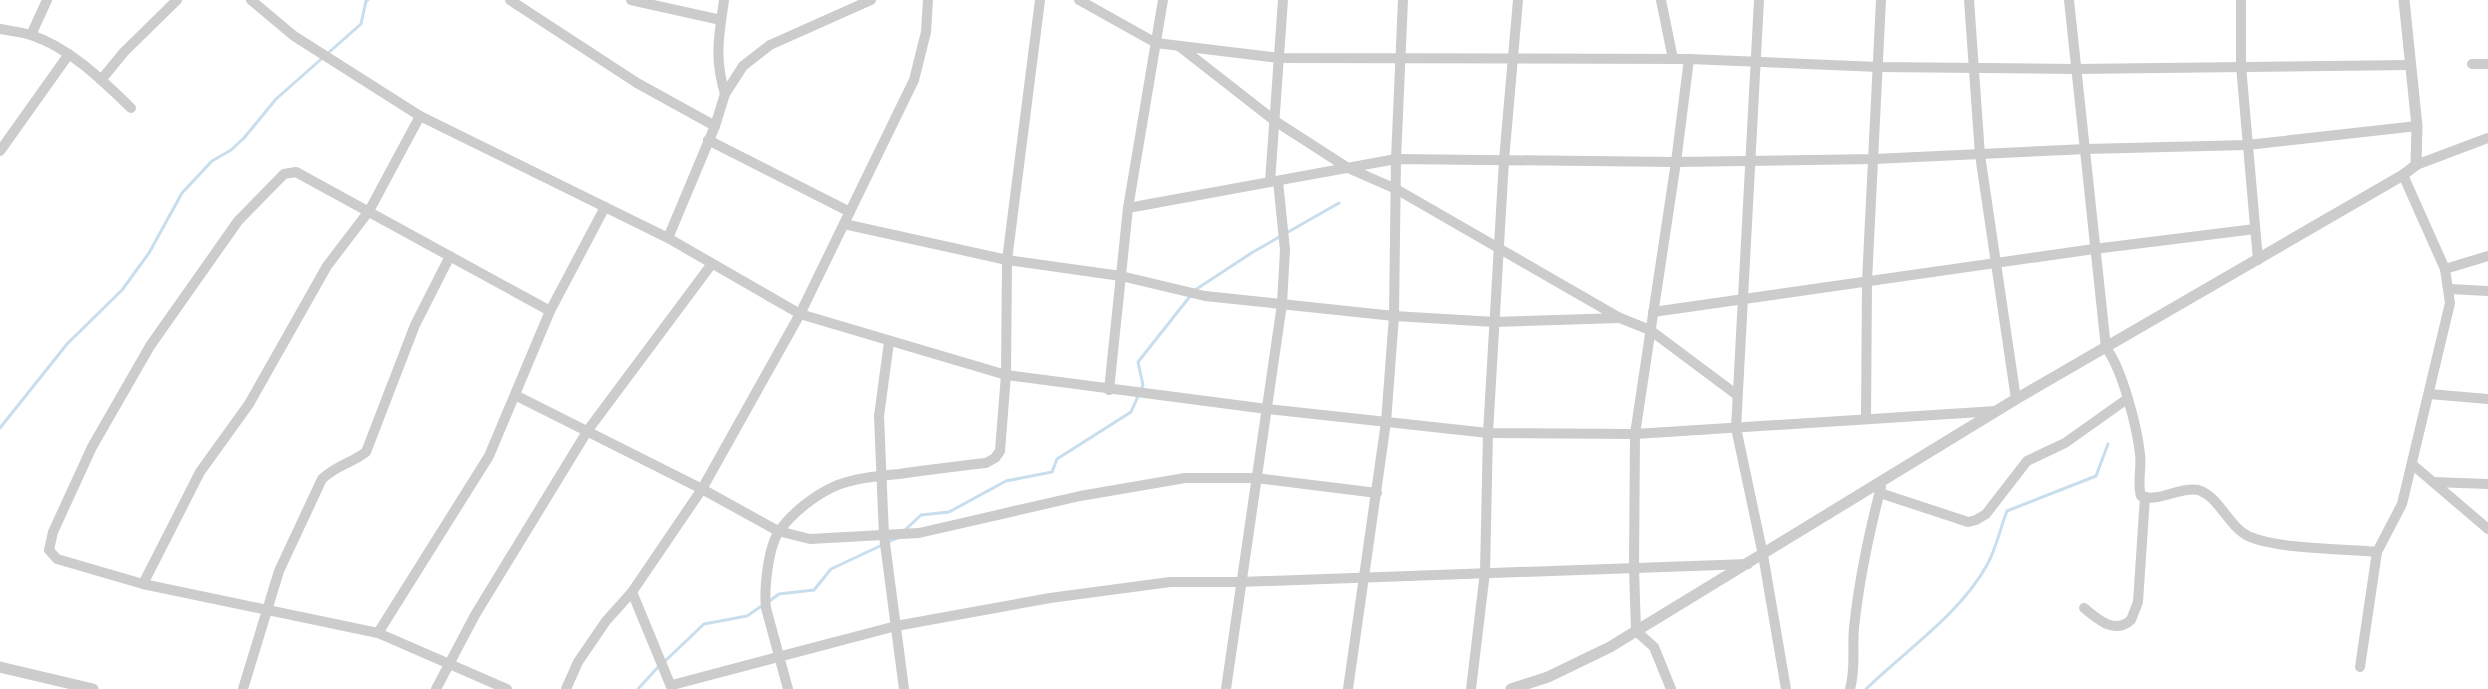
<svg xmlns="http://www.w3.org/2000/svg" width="2488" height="689" font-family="'Noto Sans',sans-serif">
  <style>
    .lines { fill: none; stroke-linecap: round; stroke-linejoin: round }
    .stream { stroke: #c8deed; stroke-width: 3 }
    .minor { stroke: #ccc; stroke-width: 10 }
    .tertiary { stroke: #ccc; stroke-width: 11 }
  </style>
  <rect width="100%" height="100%" fill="#fff"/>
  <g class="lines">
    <!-- stream -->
    <g class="stream">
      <polyline points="244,138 276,99 361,24 366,1 368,0"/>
      <polyline points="0,428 67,344 122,290 149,253 182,193 212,161 231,150 245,137"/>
      <polyline points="905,530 921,515 949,512 1006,481 1052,472 1057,459 1131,412 1143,385 1138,362 1195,290 1253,252 1339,203"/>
      <polyline points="768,602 779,594 814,590 831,569 897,538"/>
      <polyline points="664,662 704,624 747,616 763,605"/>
      <polyline points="638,689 659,666"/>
      <path d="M1866 689C1906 650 1960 614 1987 565 1996 549 2000 529 2007 511L2096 476 2108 444"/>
    </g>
    <!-- minor -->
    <g class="minor">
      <polyline points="251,0 294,36 420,116 668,238 800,314 1006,375 1267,409 1488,433 1635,434 1996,411"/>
      <polyline points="510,0 637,83 715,126"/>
      <polyline points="631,0 721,20"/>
      <path d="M724 0C719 36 714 58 725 94"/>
      <polyline points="1079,0 1156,43 1279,58 1689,59 1878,67 2075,69 2410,65"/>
      <polyline points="1661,0 1673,59"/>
      <polyline points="1759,0 1736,428 1763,555 1786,689"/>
      <polyline points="1969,0 1980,155 2016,399"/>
      <path d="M2069 0 2106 348C2122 368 2137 427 2140 454 2142 467 2137 483 2141 496 2159 503 2180 486 2198 490 2219 496 2228 526 2248 536 2276 549 2344 549 2377 552"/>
      <polyline points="2241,0 2241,66 2258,260"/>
      <path d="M0 29C10 31 21 32 31 35 70 48 102 80 131 108"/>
      <polyline points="31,35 47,0"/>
      <polyline points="1179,46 1275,121 1348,168 1396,189 1620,318 1650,330 1737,395"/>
      <polyline points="2472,64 2488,64"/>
      <polyline points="101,80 124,52 177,0"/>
      <polyline points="708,140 850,212"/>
      <polyline points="0,151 69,54"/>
      <polyline points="2416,165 2488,138"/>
      <polyline points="1270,182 1283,0"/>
      <polyline points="1128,208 1396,159 1676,162 1874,159 2086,149 2247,145 2417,126"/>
      <polyline points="844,224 1007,260 1121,276 1205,296 1394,316 1495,322 1620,318"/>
      <polyline points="668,238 715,126 725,94 743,66 770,45 871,0"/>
      <polyline points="2445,269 2488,256"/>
      <polyline points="2449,289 2488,291"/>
      <polyline points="1653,312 2094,249 2255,229"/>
      <polyline points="889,342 879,416 884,536 904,689"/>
      <polyline points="1109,390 1128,208 1163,0"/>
      <polyline points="2429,394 2488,399"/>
      <polyline points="515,395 702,489 778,531 810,539 919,533 1080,496 1185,478 1256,478 1377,493"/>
      <polyline points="1866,419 1867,281 1881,0"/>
      <polyline points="2413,465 2488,529"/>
      <polyline points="2433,482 2488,484"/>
      <polyline points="1880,493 1968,522 1976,520 1986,514 2027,461 2065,443 2127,399"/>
      <polyline points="143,584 200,472 249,404 327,266 369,211 420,116"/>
      <polyline points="632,592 672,689"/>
      <path d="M2084 608C2098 619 2114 635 2131 620L2138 602 2145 497"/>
      <polyline points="378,633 489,456 550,311 605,207"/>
      <polyline points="2360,667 2377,552 2402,504 2450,303 2445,269 2403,175"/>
      <polyline points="672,685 896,626 1050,598 1170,582 1240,582 1748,564"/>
      <path d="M243 689 279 571 322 479C337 465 350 464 366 452L415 325 450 256"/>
      <polyline points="436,689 475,615 588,430 711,265"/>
      <polyline points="507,689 378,633 143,584 57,559 49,550 53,532 92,447 150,346 238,221 284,174 296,172 550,311"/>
      <polyline points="566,689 578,662 606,621 632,592 702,489 800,314 914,80 926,32 928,0"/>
      <path d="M788 689 766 608C764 588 768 546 780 530 792 513 814 496 833 487 853 478 878 476 899 474 928 470 957 466 986 463L995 458 1000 451 1006 375 1007 260 1040 0"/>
      <polyline points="1226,689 1282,304 1285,250 1278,181"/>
      <polyline points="1348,689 1386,422 1394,316 1396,159 1403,0"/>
      <polyline points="1471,689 1485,572 1488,433 1504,160 1518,0"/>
      <polyline points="1671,689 1654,647 1636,631 1634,568 1635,434 1676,162 1689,59"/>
      <path d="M1850 689C1856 668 1852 649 1854 628 1859 580 1869 533 1881 487"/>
    </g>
    <!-- tertiary -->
    <g class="tertiary">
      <polyline points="0,667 93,689"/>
      <polyline points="1511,689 1548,677 1610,647 2016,399 2403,175 2416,165 2417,126 2404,0"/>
    </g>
  </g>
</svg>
